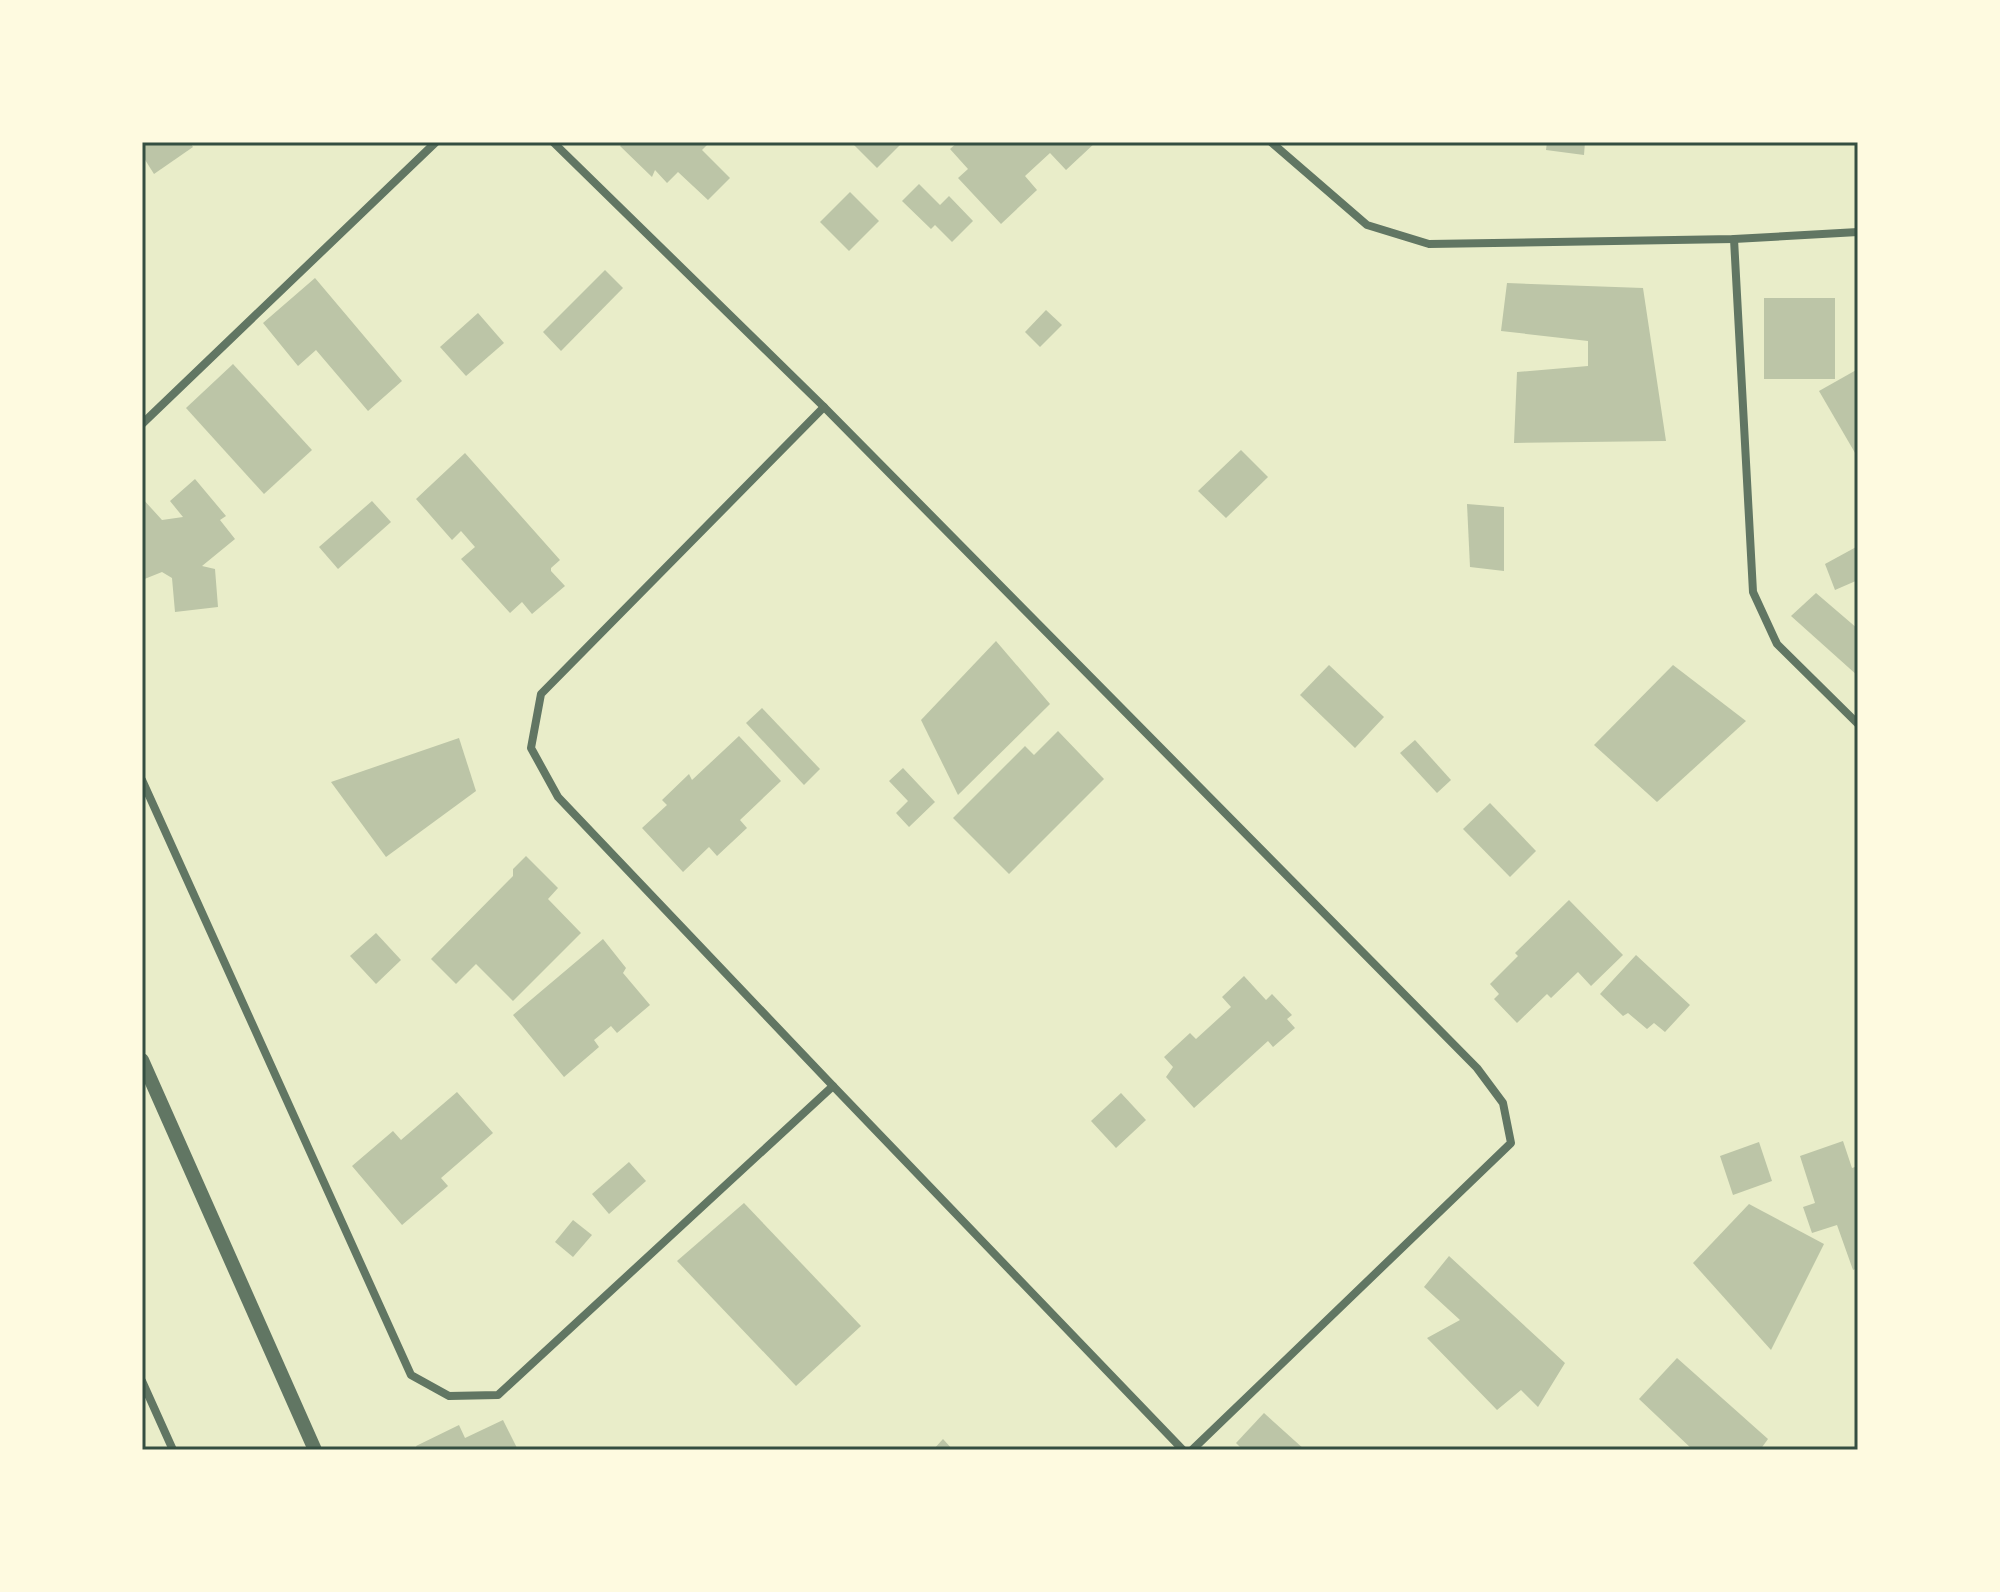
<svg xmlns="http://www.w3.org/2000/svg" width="2000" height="1592" font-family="'Titillium Web',sans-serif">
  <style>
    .building { fill: #bcc5a7 }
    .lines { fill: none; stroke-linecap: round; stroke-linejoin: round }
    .minor { stroke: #617663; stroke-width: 8 }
    .tertiary { stroke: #617663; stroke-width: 14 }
    .neatline { fill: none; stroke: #344e41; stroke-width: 3 }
  </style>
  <rect width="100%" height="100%" fill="#e9edc9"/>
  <!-- building -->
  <g class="building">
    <polygon points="142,142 190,142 193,147 154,174 142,155"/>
    <polygon points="624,142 710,142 702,150 730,178 708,200 678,172 667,183 655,170 652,177 620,146"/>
    <polygon points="851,142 903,142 877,168"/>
    <polygon points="958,142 1096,142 1066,170 1050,153 1025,176 1037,190 1001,224 958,178 968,169 950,149"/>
    <polygon points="1547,142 1585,142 1584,155 1546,150"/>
    <polygon points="919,184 940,205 949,196 973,221 952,242 935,225 931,229 902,201"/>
    <polygon points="850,192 879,221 849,251 820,222"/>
    <polygon points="605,270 623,288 561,351 543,332"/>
    <polygon points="315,278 402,381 368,411 316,350 298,366 263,323"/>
    <polygon points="1507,283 1643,288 1666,441 1514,443 1517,372 1588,366 1588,341 1501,331"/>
    <rect x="1764" y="298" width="71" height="81"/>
    <polygon points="1046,310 1062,325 1040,347 1025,332"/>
    <polygon points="478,313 504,343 466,376 440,347"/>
    <polygon points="233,364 312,450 264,494 186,408"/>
    <polygon points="1858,369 1858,458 1819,391"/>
    <polygon points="1241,450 1268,477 1226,518 1198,491"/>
    <polygon points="465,453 560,560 551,568 551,571 565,586 532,614 522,602 510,613 461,559 475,547 461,531 452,540 416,499"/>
    <polygon points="195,479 226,516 220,520 235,539 202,566 215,569 218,607 175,612 172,578 162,572 142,580 142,498 162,520 183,517 170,501"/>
    <polygon points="372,501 391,522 338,569 319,547"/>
    <polygon points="1467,504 1504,507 1504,571 1470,567"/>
    <polygon points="1858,546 1858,580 1835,590 1825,564"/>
    <polygon points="1816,593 1858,629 1858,676 1791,616"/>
    <polygon points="996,641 1050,704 958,795 921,720"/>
    <polygon points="1329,665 1384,717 1355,748 1300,695"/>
    <polygon points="1673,665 1746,721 1657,802 1594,745"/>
    <polygon points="762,708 820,769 804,785 746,723"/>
    <polygon points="1058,731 1104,779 1009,874 953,818 1025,746 1034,755"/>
    <polygon points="739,736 781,781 740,820 747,828 717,856 709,847 683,872 642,828 667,805 662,800 689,774 692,780"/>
    <polygon points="459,738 476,791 386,857 331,782"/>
    <polygon points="1415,740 1451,780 1437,793 1400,753"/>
    <polygon points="903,768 935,802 909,827 896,813 908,801 889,781"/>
    <polygon points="1490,803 1536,851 1510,877 1463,829"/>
    <polygon points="526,856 558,888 548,899 581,933 513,1001 476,964 456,984 431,959 513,876 513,869"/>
    <polygon points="1569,900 1623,955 1591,986 1578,972 1551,998 1547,994 1517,1023 1494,999 1499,994 1490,984 1518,956 1515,953"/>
    <polygon points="376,933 401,960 376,984 350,956"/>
    <polygon points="603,939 626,968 623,973 650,1005 617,1033 611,1026 594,1040 599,1047 564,1077 513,1015"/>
    <polygon points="1636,955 1690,1005 1665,1032 1654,1023 1647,1029 1628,1013 1623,1016 1600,994"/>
    <polygon points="1244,976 1266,1000 1272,994 1292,1015 1287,1019 1295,1028 1273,1047 1268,1041 1194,1108 1166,1077 1173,1067 1164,1057 1190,1033 1196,1039 1231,1007 1222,997"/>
    <polygon points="457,1092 493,1133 441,1178 448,1186 402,1225 352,1166 393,1131 401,1140"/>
    <polygon points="1121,1093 1146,1120 1116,1148 1091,1121"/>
    <polygon points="1843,1141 1852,1168 1858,1166 1858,1268 1853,1270 1837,1225 1812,1233 1803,1207 1815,1203 1800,1156"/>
    <polygon points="1759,1142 1772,1181 1733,1195 1720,1156"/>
    <polygon points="629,1162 646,1181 609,1214 592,1194"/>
    <polygon points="744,1203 861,1326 796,1386 677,1261"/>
    <polygon points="1749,1204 1824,1244 1771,1350 1693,1263"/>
    <polygon points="573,1220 592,1235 573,1257 555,1242"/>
    <polygon points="1449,1256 1565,1363 1538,1407 1521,1390 1497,1410 1427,1338 1460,1320 1424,1287"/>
    <polygon points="1677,1358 1768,1439 1760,1450 1693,1450 1639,1399"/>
    <polygon points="1264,1413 1305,1450 1243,1450 1236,1443"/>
    <polygon points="503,1420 518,1450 418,1450 416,1446 459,1425 465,1438"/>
    <polygon points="943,1439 953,1450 933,1450"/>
  </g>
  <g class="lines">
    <!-- minor -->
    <g class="minor">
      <polyline points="553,142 824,407 1477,1068 1503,1103 1511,1143 1192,1450"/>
      <polyline points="1271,142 1367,225 1429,244 1734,239 1858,232"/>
      <polyline points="1734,239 1753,592 1777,644 1858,724"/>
      <polyline points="824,407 541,694 531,748 558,797 833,1086 1183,1450"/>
      <polyline points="142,424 436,142"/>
      <polyline points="142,780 411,1375 449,1396 498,1395 833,1086"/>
      <polyline points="142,1381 173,1450"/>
    </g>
    <!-- tertiary -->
    <polyline class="tertiary" points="142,1060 315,1450"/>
  </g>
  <!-- border -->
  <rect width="2000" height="1592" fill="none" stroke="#fefae0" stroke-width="288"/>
  <rect x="144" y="144" width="1712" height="1304" class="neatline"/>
</svg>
